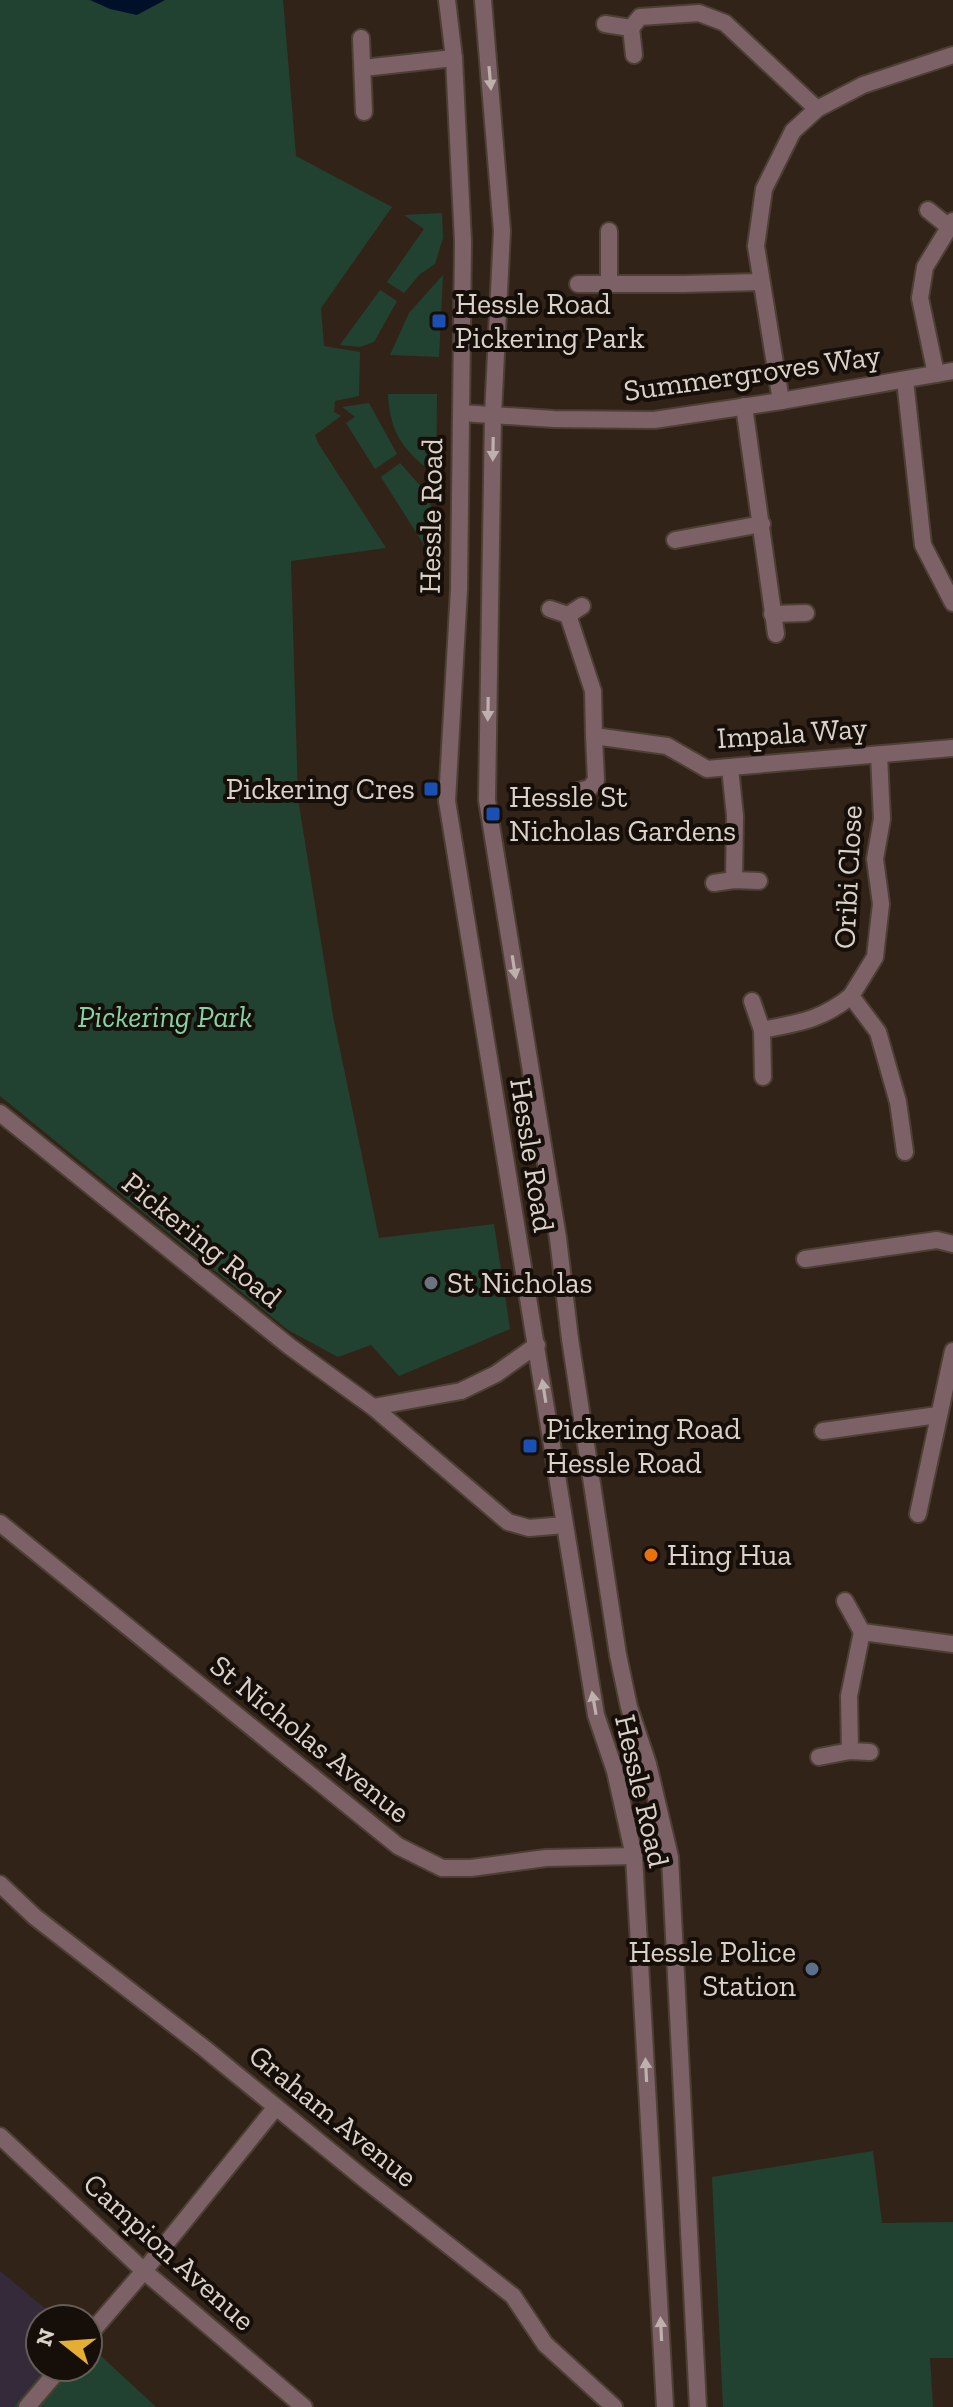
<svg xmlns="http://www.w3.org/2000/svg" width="953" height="2407" font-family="'Zilla Slab',serif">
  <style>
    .education { fill: #342a39 }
    .green { fill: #224231 }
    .water { fill: #001028 }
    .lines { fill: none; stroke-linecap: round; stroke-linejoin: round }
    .minor-casing { stroke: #4d3f34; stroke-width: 20 }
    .tertiary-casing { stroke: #4d3f34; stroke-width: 20 }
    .minor { stroke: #7c6267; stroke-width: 16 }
    .tertiary { stroke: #7c6267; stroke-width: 16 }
    .oneway { fill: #beb0ac }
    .transit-dot { fill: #1a4fb4; stroke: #150e09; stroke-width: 3 }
    .worship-dot { fill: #6b7280; stroke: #150e09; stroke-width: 3 }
    .food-dot { fill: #e8710a; stroke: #150e09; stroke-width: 3 }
    .service-dot { fill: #5c6f8a; stroke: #150e09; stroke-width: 3 }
    .labels { text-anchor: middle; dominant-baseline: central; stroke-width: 8; stroke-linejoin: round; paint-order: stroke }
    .poi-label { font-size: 30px; fill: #dad1c9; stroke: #150e09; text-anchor: start }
    .street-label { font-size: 30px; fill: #dad1c9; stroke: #150e09 }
    .park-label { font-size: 30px; font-style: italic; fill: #82d4a7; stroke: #150e09 }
  </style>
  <rect width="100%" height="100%" fill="#322318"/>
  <!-- education -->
  <polygon class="education" points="0,2271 58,2319 40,2319 40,2367 47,2367 13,2407 0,2407"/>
  <!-- green -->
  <g class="green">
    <polygon points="0,0 283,0 296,156 392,207 321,308 324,346 360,352 359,396 335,401 334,412 341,416 315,435 318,443 386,548 291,561 298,799 333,1016 379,1238 494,1224 510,1329 399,1376 371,1345 338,1357 288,1330 0,1096"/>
    <polygon points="442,213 443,238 435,264 420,274 404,293 387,282 424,229 404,215"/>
    <polygon points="443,275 439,357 390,355 409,313"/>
    <polygon points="380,290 397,301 374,342 360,347 340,345"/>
    <path d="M388 394H437L436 475C404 452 390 434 388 394Z"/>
    <polygon points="369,403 397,454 375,469 346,423 355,417 342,407"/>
    <polygon points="400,463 424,490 431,506 433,559 381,477"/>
    <polygon points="873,2151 882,2223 953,2222 953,2358 930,2358 933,2407 723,2407 712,2177"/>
    <polygon points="88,2344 156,2407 13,2407 47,2367 88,2367"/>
  </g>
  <!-- water -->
  <polygon class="water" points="90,0 165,0 137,15 110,9"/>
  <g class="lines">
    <!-- minor casing -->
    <g class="minor-casing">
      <g id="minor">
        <polyline points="605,24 631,28 634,55"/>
        <polyline points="631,28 640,17 699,13 725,23 817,109"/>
        <polyline points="361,38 364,112"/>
        <polyline points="363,68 454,58"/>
        <polyline points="928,210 949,227"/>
        <polyline points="609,231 609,283"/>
        <polyline points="578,284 683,284 760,282"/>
        <polyline points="936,374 920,298 925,267 953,221"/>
        <polyline points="905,380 923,545 953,603"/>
        <polyline points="781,401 756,246 764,189 793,131 817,109 863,85 953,55"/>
        <polyline points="744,406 776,634"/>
        <polyline points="461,413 554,419 654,420 781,401 953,371"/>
        <polyline points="675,540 762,524"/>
        <polyline points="550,609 568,615 582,606"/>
        <polyline points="772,614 806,613"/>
        <polyline points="568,615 593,691 594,736 667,746 707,769 953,748"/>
        <polyline points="879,755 882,819 875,859 881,904 875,957 851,996 878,1032 898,1102 905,1152"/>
        <polyline points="730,768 735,816 734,880"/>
        <polyline points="579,791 590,788 596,780 594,736"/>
        <polyline points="714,883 734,880 759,881"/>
        <polyline points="752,1001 762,1030 763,1077"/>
        <path d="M762 1030C798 1023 822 1020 851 996"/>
        <polyline points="805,1259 937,1240 953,1244"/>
        <polyline points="823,1431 938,1415"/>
        <polyline points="918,1514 953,1351"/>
        <polyline points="0,1523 398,1846 442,1868 471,1868 546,1858 634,1856"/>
        <polyline points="845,1601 862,1632"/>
        <polyline points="850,1751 849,1696 862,1632 953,1644"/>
        <polyline points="819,1757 850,1751 870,1752"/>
        <polyline points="0,1884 35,1917 204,2048 363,2178 513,2296 545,2344 614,2407"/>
        <polyline points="0,2136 144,2271 304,2407"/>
        <polyline points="88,2336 144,2271 276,2107"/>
        <polyline points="27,2407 61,2367"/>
      </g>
    </g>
    <!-- tertiary casing -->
    <g class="tertiary-casing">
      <g id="tertiary">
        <polyline points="447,0 454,58 463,242 459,589 447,801 596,1715 615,1771 634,1856 665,2407"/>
        <polyline points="483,0 502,231 493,415 487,800 558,1238 570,1339 618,1655 629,1707 648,1764 670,1857 698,2407"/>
        <polyline points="0,1113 289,1346 373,1407 508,1522 529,1528 565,1525"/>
        <polyline points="373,1407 461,1391 496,1374 537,1345"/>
      </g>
    </g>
    <!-- minor -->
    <use href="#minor" class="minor"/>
    <!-- tertiary -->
    <use href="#tertiary" class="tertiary"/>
  </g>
  <!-- one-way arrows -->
  <defs><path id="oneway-solid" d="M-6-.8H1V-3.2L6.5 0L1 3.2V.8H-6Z" transform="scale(2)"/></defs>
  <g class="oneway">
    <use href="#oneway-solid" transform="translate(490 78) rotate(85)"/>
    <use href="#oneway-solid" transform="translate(493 449) rotate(91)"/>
    <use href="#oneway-solid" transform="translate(488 709) rotate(91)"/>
    <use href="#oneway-solid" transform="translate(514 967) rotate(81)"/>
    <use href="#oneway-solid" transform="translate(544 1391) rotate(-99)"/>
    <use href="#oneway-solid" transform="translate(594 1703) rotate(-100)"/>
    <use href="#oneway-solid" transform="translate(646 2070) rotate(-93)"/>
    <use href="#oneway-solid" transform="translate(661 2329) rotate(-93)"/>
  </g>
  <!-- markers -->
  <g class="transit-dot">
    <rect x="431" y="313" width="16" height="16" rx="4"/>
    <rect x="423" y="781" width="16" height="16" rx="4"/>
    <rect x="485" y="806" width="16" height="16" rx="4"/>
    <rect x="522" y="1438" width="16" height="16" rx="4"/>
  </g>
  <circle class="worship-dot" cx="431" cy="1283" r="8"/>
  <circle class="food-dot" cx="651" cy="1555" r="8"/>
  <circle class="service-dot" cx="812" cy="1969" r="8"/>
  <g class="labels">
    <!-- poi labels -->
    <g class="poi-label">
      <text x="455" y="304">Hessle Road<tspan x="455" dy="34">Pickering Park</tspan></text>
      <text x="415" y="789" text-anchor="end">Pickering Cres</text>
      <text x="509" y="797">Hessle St<tspan x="509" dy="34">Nicholas Gardens</tspan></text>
      <text x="447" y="1283">St Nicholas</text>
      <text x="546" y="1429">Pickering Road<tspan x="546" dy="34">Hessle Road</tspan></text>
      <text x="667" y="1555">Hing Hua</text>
      <text x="796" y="1952" text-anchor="end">Hessle Police<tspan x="796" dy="34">Station</tspan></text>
    </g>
    <!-- street labels -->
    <g class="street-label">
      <text transform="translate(752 373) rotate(-8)">Summergroves Way</text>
      <text transform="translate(431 516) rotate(-89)">Hessle Road</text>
      <text transform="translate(792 733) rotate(-4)">Impala Way</text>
      <text transform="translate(848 877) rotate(-87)">Oribi Close</text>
      <text transform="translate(532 1155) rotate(81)">Hessle Road</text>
      <text transform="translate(202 1240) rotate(39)">Pickering Road</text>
      <text transform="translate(310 1739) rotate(39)">St Nicholas Avenue</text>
      <text transform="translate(642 1791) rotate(77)">Hessle Road</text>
      <text transform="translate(333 2116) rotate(39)">Graham Avenue</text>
      <text transform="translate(169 2252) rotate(42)">Campion Avenue</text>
    </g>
    <!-- park labels -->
    <g class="park-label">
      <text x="165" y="1017">Pickering Park</text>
    </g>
  </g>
  <!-- north arrow -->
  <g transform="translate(64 2343) rotate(287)"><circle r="38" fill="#150e09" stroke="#645c56" stroke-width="2"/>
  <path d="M0-6L14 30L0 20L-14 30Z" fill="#e4ae35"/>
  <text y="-12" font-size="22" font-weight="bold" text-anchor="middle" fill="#dad1c9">N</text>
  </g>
</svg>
